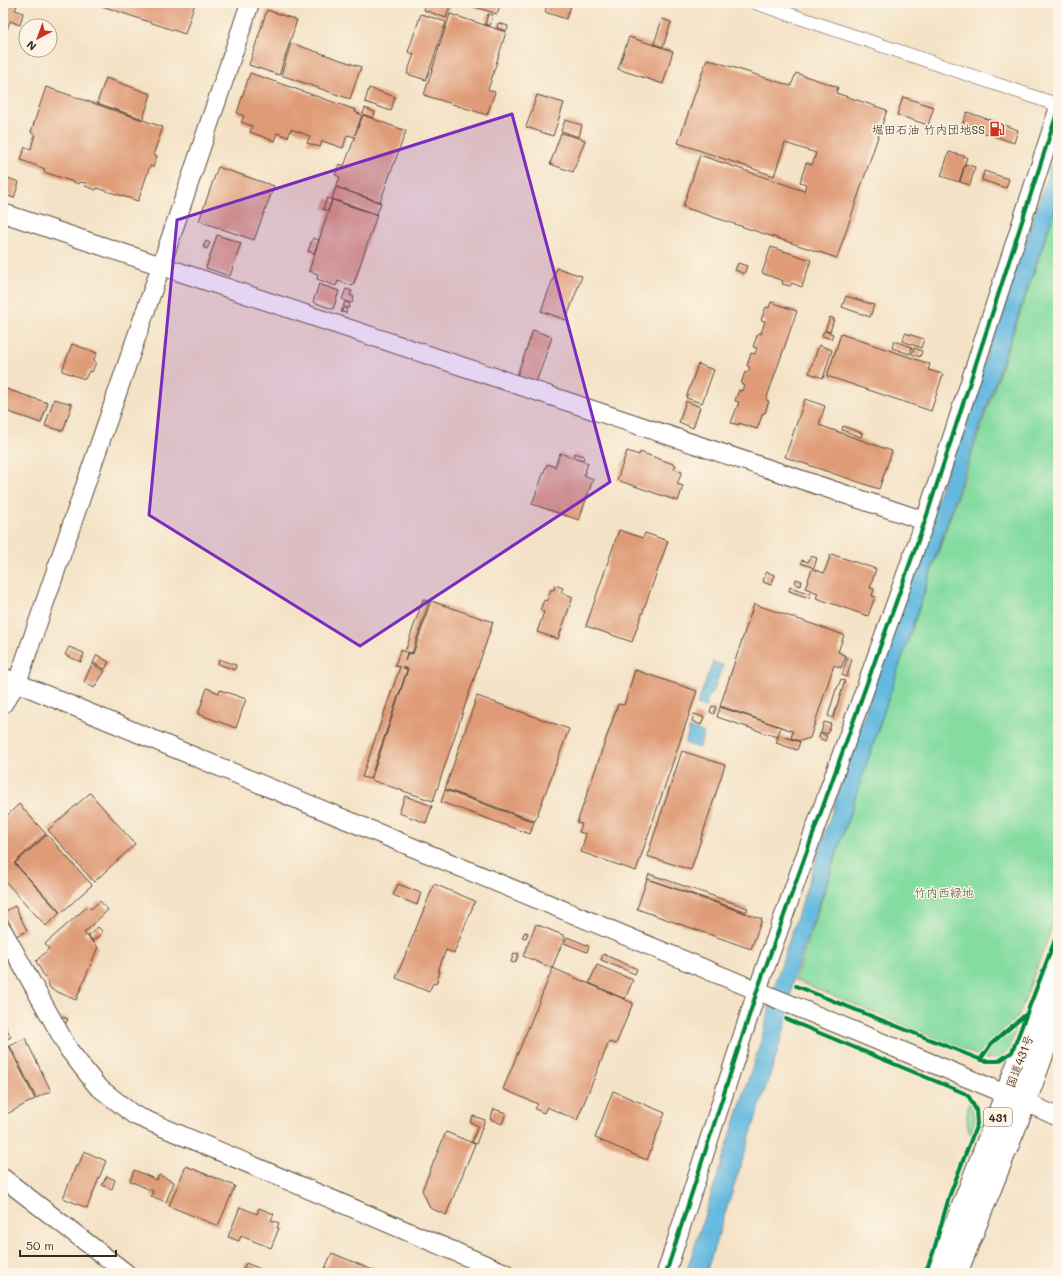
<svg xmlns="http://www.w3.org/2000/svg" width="1061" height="1276" font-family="Mali,'Klee One',sans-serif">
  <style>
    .green { fill: #84dca1; stroke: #608360 }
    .water { fill: #63b9e0; stroke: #4f727f }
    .building { fill: #df9b77 }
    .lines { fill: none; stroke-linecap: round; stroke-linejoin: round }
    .street-casing { stroke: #574637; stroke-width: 14 }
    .secondary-casing { stroke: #574637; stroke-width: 20 }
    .highway-casing { stroke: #574637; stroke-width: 24 }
    .street { stroke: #fff; stroke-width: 13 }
    .secondary { stroke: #fff; stroke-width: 18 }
    .highway { stroke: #fff; stroke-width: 22 }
    .cycleway-casing { stroke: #fcf5e5; stroke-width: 6 }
    .cycleway { stroke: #00873e; stroke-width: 4 }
    .marked { fill: #7b2cbf; fill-opacity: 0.2; stroke: #7b2cbf; stroke-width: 3; stroke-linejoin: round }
    .labels { text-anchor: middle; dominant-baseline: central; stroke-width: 3; stroke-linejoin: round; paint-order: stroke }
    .shield { fill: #fcf5e5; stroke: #75675a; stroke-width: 1 }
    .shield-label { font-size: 11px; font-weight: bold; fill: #3b2a1e }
    .poi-label { font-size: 12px; fill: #3b2a1e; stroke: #fcf5e5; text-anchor: end }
    .park-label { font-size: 12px; fill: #4d563f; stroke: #fcf5e5 }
    .street-label { font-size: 12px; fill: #3b2a1e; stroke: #fcf5e5 }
  </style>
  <rect width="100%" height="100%" fill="#fcf5e5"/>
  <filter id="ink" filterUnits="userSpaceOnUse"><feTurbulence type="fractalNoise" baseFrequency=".025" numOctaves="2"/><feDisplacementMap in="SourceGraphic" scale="8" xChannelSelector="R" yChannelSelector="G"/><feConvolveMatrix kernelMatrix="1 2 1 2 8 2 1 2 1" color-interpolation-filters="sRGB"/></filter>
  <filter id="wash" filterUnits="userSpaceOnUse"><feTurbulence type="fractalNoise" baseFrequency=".012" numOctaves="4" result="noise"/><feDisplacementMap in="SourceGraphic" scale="16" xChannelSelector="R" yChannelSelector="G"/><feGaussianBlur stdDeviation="0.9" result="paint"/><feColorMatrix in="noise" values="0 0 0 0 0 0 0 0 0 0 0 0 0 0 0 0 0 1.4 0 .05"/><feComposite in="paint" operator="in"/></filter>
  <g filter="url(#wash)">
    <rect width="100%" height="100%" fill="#f4e2c6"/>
    <!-- green -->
    <g class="green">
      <path d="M1058 202V911L1019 1015C1007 1029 992 1038 982 1053L976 1055 795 980 900 664Z"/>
      <path d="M1014 1028 1016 1030C1009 1049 1008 1058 986 1059L985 1057 991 1048 997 1041Z"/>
      <path d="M969 1102C976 1114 976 1121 970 1134 966 1123 966 1113 969 1102Z"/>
    </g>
    <!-- water -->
    <g class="water">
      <polygon points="1058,145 1058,200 965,469 832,867 793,979 790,1004 784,1031 706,1273 686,1273 764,1031 777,977 898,614"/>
      <polygon points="713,662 723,665 712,694 710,693 705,708 697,705"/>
      <polygon points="690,728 704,733 699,748 685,743"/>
    </g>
    <g id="blocks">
      <!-- building -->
      <g class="building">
        <polygon points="3,3 18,3 15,10 23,13 20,25 10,21 3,41"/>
        <polygon points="93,3 195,3 185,34"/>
        <polygon points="426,3 451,3 446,18 424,10"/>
        <polygon points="462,3 501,3 497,14"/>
        <polygon points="548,3 572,3 566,19 545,12"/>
        <polygon points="267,10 297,20 279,75 249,65"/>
        <polygon points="421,14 446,22 426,80 407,74 414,54 408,52"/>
        <polygon points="450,14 506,32 488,90 495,92 487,115 424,95"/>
        <polygon points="488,14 493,15 490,26 485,24"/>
        <polygon points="662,19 671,22 663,47 654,44"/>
        <polygon points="498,23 508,26 507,31 497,28"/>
        <polygon points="629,37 673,51 663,84 618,69"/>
        <polygon points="291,43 361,67 350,99 281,75"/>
        <polygon points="707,59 791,86 796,73 838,87 836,93 887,110 837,258 683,207 700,155 804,191 806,184 800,182 806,163 812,165 816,153 785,143 774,176 678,143"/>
        <polygon points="250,73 356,110 355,112 362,115 355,135 363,115 406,131 380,202 336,187 340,177 335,175 339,164 344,166 355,137 347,135 343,148 322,141 320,147 307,143 310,136 291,129 288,137 277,133 274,141 250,132 252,126 241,122 244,116 237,113"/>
        <polygon points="106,78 151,94 143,119 97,103"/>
        <polygon points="46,87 163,127 153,155 157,156 153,167 150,166 138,201 97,188 96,190 85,186 86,183 80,182 79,184 44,172 45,169 21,160 25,147 31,149 35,134 31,132"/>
        <polygon points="369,88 395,97 391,111 365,102"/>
        <polygon points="537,95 564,103 553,136 526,127"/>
        <polygon points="903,97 934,107 928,125 897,115"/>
        <polygon points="365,108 375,112 373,118 363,114"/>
        <polygon points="967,112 1018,130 1014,143 962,125"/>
        <polygon points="565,120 582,125 579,137 561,131"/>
        <polygon points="561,133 585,140 573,172 550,164"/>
        <polygon points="949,152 967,157 959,182 941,176"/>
        <polygon points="965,164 975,167 970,185 960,182"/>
        <polygon points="218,167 274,186 254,240 199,221"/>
        <polygon points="984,171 1009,179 1006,188 982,180"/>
        <polygon points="8,178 19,182 14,198 3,194"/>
        <polygon points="336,187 381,203 377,214 332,199"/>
        <polygon points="327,198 332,200 328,211 323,209"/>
        <polygon points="332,200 377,215 353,286 338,281 336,286 317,279 318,274 309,271"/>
        <polygon points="217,235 241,243 230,276 206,268"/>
        <polygon points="313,238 319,240 314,253 308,251"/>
        <polygon points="206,241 210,243 207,249 203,247"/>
        <polygon points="771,247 811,260 802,287 792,283 790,286 782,284 783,281 762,273"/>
        <polygon points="738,263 747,266 744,274 735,270"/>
        <polygon points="557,268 582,276 566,320 541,311"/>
        <polygon points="319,284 339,291 333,309 313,302"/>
        <polygon points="346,289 352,291 350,295 354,297 352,303 342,299"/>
        <polygon points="846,296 874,305 870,317 842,307"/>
        <polygon points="345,302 350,304 349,308 343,306"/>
        <polygon points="771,302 797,311 766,400 769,401 765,413 763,413 757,429 739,423 739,425 731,423 739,402 735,401 739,390 742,391 744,385 741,384 745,372 748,372 750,367 747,366 751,353 755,354 757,348 753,347 758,333 761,334 765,321 761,320 766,307 769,308"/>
        <polygon points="343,308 347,309 346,313 341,312"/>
        <polygon points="830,317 834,319 830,332 825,330"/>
        <polygon points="533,330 552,337 536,383 517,376"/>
        <polygon points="824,331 833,334 831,339 822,336"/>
        <polygon points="905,333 924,339 921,348 903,341"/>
        <polygon points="841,334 930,364 928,370 943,374 931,411 827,376"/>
        <polygon points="894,341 912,347 910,354 892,348"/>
        <polygon points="72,344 97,353 93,361 96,362 92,372 89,371 85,379 62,371"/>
        <polygon points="819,345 832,350 823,378 809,373"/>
        <polygon points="914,348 922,351 920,357 912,354"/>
        <polygon points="698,364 714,370 702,403 686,398"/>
        <polygon points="3,388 48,403 41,423 3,410"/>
        <polygon points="54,399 72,404 63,431 45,426"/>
        <polygon points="805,399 825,406 819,425 892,451 879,489 785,457"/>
        <polygon points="686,401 700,407 693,428 679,422"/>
        <polygon points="843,426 862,433 861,437 842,430"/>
        <polygon points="627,451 639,455 640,452 676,465 674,469 682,472 677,484 683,486 678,501 617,480"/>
        <polygon points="560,453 588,463 584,475 593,479 579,520 532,504 547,464 555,467"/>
        <polygon points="574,453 584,456 583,460 573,457"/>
        <polygon points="619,530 643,538 645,533 668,541 632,642 586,626"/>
        <polygon points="831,554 876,569 870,588 874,589 872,596 875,597 868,616 816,598 818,593 805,588 812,569 824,573"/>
        <polygon points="811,556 817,558 814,568 801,563 802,560 808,562"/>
        <polygon points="766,572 775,575 771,585 763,582"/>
        <polygon points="796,579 802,581 801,586 795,584"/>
        <polygon points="555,585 563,588 561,592 573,597 558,639 537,632 544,612 540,610 544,600 547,601 551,589 554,590"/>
        <polygon points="790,587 811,594 809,598 789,591"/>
        <polygon points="423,599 429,601 412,653 407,652 405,661 408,653 413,654 431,601 493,622 433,801 371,780 408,669 402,667 407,670 370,779 362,777 400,667 395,666 400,650 405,652"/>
        <polygon points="754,604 844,635 838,652 846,656 841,668 834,665 810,738 800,741 791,738 793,731 720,706"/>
        <polygon points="69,647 84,653 81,662 65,655"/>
        <polygon points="97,655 109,662 105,669 93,663"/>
        <polygon points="847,658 852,659 847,677 842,675"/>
        <polygon points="219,659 236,665 235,670 218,664"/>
        <polygon points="92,664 105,671 94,688 84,682"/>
        <polygon points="635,670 697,691 636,871 581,852 586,834 579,832 582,824 577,823 618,704 624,705"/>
        <polygon points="841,679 845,681 833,718 828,716 836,689 837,689"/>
        <polygon points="207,688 219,693 220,690 246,699 236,728 198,714"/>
        <polygon points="477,696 569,729 535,821 445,789"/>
        <polygon points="712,706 716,707 714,714 710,712"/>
        <polygon points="720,707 781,727 777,737 717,717"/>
        <polygon points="694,714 704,717 701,725 692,721"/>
        <polygon points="824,722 831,724 828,734 821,732"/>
        <polygon points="820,733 827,736 825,741 819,738"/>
        <polygon points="779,735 800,742 797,750 776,743"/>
        <polygon points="682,751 725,765 691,870 647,856"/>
        <polygon points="445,790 534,822 530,834 441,802"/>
        <polygon points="90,793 135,844 94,882 48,830"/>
        <polygon points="405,796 432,806 426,823 399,813"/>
        <polygon points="19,804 46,834 14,863 60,913 46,926 3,879 3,820"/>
        <polygon points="47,835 92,885 61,913 15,863"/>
        <polygon points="649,874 748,908 746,912 647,879"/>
        <polygon points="647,879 762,919 751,949 637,909"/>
        <polygon points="398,884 421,893 417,905 393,895"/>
        <polygon points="434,884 475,901 454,953 446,950 438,971 440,972 436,984 433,983 429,992 396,978"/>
        <polygon points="100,901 108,910 84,933 98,947 76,1000 51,989 36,961 49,949 45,944 88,906 91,909"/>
        <polygon points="15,906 27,931 16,936 4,912"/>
        <polygon points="536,924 565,936 552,968 523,956"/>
        <polygon points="98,927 103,932 93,941 88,936"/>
        <polygon points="525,932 528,933 526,938 522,937"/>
        <polygon points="567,937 589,946 587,952 564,943"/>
        <polygon points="514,953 519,954 515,963 511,962"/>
        <polygon points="603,954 637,969 635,974 601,960"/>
        <polygon points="597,965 633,980 625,999 589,983"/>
        <polygon points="553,968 633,1003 616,1044 609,1042 577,1120 547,1107 544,1113 535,1109 538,1104 503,1089"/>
        <polygon points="60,1016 68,1019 65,1025"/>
        <polygon points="3,1022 11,1037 3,1041"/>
        <polygon points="25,1038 51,1091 36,1098 10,1046"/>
        <polygon points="9,1046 35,1099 3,1116 3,1049"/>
        <polygon points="613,1091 665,1113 647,1160 595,1138"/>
        <polygon points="494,1109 506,1113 502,1124 490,1119"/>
        <polygon points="473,1116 485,1120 476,1144 472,1142 478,1126 470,1122"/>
        <polygon points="446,1132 475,1144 446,1215 430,1208 422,1190"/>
        <polygon points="84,1151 106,1161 87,1208 63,1198 76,1166 78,1167"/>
        <polygon points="186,1166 235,1186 218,1226 169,1206"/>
        <polygon points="134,1170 157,1180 159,1175 174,1182 166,1202 151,1196 153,1191 130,1181"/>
        <polygon points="107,1176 115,1180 112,1189 102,1185"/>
        <polygon points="240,1207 257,1214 259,1208 274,1214 271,1220 279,1223 277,1228 279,1228 271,1248 241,1236 239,1241 228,1237"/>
        <polygon points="332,1253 380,1273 323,1273"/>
        <polygon points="246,1263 270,1273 241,1273"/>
      </g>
    </g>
  </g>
  <g filter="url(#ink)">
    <use href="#blocks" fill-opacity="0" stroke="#574637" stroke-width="1"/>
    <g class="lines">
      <!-- street casing -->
      <g class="street-casing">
        <polyline id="street" points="756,3 1058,105"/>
      </g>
      <!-- secondary casing -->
      <g class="secondary-casing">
        <g id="secondary">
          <polyline points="3,213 925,521"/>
          <polyline points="3,677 1025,1102 1058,1117"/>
          <polyline points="3,704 17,683 161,266 250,3"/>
          <polyline points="3,931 69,1050 97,1086 134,1115 505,1273"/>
          <polyline points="3,1178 126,1273"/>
          <polyline points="666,1273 757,991 925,521 1058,110"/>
        </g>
      </g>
      <!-- highway casing -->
      <g class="highway-casing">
        <g id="highway">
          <polyline points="937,1273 1058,961"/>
          <polyline points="956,1273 1025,1102 1058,1011"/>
        </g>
      </g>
      <!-- street -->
      <use href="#street" class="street"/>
      <!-- secondary -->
      <use href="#secondary" class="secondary"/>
      <!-- highway -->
      <use href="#highway" class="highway"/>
      <!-- cycleway casing -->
      <g class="cycleway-casing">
        <g id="cycleway">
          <polyline points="796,986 984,1061 999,1061 1012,1052 1058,932"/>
          <polyline points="786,1019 964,1093 969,1097 976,1110 977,1124 949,1197 933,1253 925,1273"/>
          <polyline points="980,1060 991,1044 1025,1015"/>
          <polyline points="666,1273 757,991 925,521 1058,110"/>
        </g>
      </g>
      <!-- cycleway -->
      <use href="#cycleway" class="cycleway"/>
    </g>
  </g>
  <!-- marked area -->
  <path class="marked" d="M512 114 610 482 360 646 149 515 177 220Z"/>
  <!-- icons -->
  <defs>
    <g id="fuel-bare" transform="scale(1.2)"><path d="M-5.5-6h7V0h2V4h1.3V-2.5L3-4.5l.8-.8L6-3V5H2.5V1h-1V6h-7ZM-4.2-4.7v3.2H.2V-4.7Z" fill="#c8321e" stroke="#fcf5e5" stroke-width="2.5" paint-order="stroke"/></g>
  </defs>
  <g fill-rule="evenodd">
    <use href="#fuel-bare" x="997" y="129"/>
  </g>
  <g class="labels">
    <!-- shield labels -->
    <rect class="shield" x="984" y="1108" width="28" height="18" rx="3"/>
    <g class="shield-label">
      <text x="998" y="1117">431</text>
    </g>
    <!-- poi labels -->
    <g class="poi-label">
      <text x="985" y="129">堀田石油 竹内団地SS</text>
    </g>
    <!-- park labels -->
    <g class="park-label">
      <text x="944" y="892">竹内西緑地</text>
    </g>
    <!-- street labels -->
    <g class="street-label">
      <text transform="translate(1019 1061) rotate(-69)">国道431号</text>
    </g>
  </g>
  <!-- margin -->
  <rect width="1061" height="1276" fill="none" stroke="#fcf5e5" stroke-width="16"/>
  <!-- north arrow -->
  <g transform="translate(38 38) rotate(221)"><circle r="19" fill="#fcf5e5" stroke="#afa495"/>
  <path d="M0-3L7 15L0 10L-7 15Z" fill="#c8321e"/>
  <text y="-6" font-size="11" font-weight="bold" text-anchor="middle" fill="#3b2a1e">N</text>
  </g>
  <!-- scale -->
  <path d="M20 1250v6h96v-6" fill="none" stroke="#3b2a1e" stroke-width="2"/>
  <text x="26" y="1250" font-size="12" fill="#3b2a1e" stroke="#fcf5e5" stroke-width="3" paint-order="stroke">50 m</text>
</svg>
